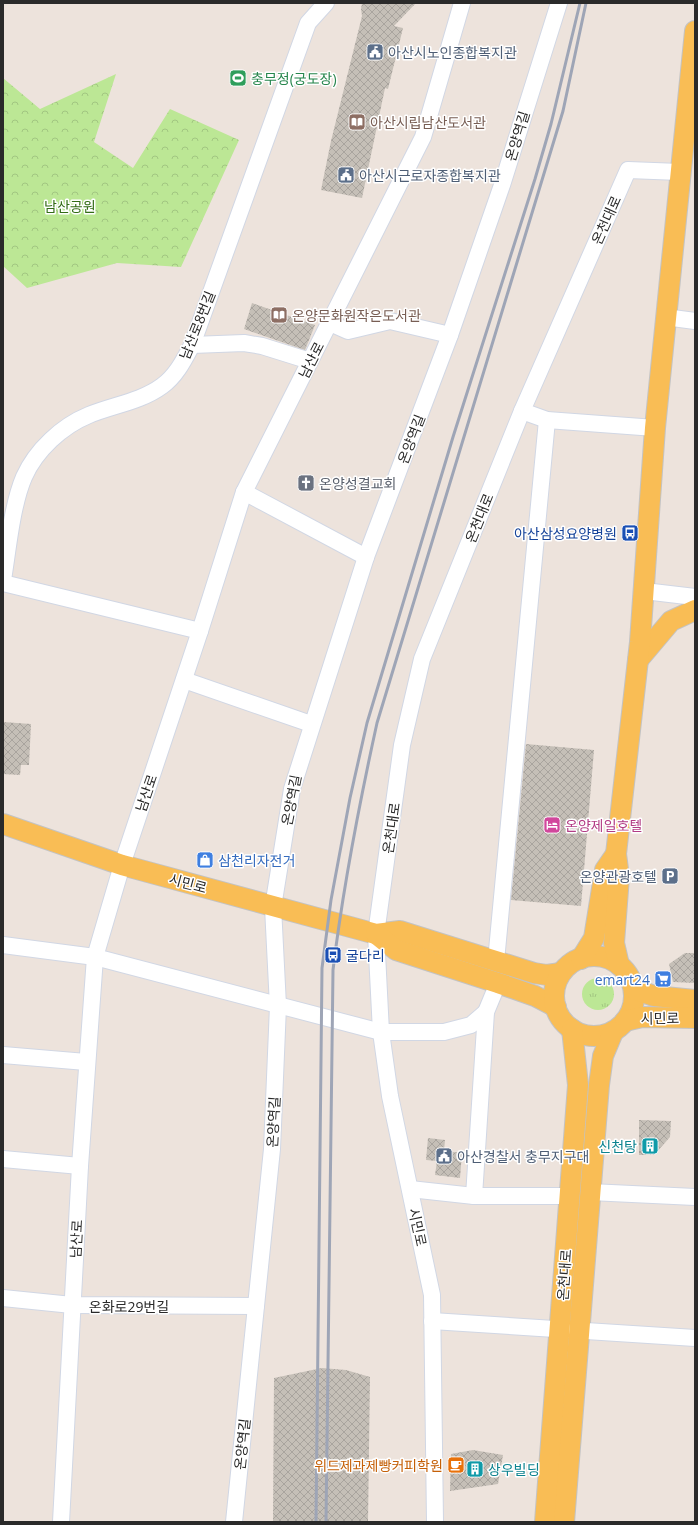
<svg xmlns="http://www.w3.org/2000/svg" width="698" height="1525" font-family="'Open Sans','Noto Sans KR',sans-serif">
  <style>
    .grass { fill: url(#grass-tufts) }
    .forest { fill: url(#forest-crowns) }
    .building { fill: url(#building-cross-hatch) }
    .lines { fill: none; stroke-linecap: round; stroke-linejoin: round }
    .minor-casing { stroke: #d1d7e4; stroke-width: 18 }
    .major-casing { stroke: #c3c3c3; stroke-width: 22 }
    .minor { stroke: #fff; stroke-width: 16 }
    .major { stroke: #f9bd55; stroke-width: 20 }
    .rail { stroke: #9ea5b6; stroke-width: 3 }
    .labels { text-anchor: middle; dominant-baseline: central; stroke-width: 3; stroke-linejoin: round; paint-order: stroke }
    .service-label { font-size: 14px; fill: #4e5e75; stroke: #fff; text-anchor: start }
    .leisure-label { font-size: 14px; fill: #27864d; stroke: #fff; text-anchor: start }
    .education-label { font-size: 14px; fill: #785e54; stroke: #fff; text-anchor: start }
    .street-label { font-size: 14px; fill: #2a2a2a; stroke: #fff }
    .park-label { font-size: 14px; fill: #336c16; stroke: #fff }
    .worship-label { font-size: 14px; fill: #5b616d; stroke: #fff; text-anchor: start }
    .transit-label { font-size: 14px; fill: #164399; stroke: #fff; text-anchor: end }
    .hotel-label { font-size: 14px; fill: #b23c85; stroke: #fff; text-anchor: start }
    .shop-label { font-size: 14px; fill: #366cbe; stroke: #fff; text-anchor: start }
    .culture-label { font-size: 14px; fill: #0d838f; stroke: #fff; text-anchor: end }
    .food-label { font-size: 14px; fill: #c56008; stroke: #fff; text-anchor: end }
  </style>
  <defs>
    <pattern id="grass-tufts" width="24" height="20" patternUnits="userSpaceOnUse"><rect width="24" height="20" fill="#bce795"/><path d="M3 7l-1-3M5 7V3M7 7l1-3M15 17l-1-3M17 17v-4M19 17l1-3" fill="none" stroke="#a2c681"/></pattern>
    <pattern id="forest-crowns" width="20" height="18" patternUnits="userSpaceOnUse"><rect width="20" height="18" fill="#bce795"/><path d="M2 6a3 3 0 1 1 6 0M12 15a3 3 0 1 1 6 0" fill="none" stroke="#a2c681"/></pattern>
    <pattern id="building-cross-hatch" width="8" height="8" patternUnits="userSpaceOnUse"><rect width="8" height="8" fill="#c5bfb7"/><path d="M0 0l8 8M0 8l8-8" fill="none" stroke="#a9a49e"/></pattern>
  </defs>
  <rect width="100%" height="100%" fill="#ede3dc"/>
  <!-- grass -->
  <circle class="grass" cx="598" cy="994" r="16"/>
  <!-- forest -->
  <polygon class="forest" points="116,74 94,142 133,168 170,109 239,140 181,267 117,263 27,288 3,266 3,78 40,109"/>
  <!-- building -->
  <g class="building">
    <polygon points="362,3 416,3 394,26 403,28 388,89 385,88 362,198 321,190 331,141 362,16 361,9"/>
    <polygon points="252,303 315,325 305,350 244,329"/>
    <polygon points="3,722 31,724 29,765 21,765 20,775 3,774"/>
    <polygon points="526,744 594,750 581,906 511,900"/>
    <polygon points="685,953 695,953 695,983 673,982 669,964"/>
    <polygon points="639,1120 671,1121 670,1137 654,1155 639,1155"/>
    <polygon points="428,1138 445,1140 444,1151 462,1153 460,1178 435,1175 437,1161 426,1160"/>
    <polygon points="322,1368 346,1370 370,1377 368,1522 273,1522 274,1378"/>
    <polygon points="473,1450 503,1455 498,1484 450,1491 451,1454"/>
  </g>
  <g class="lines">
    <!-- minor casing -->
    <g class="minor-casing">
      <g id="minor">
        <polyline points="665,317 695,321"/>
        <polyline points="330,323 348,331 390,321 450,335"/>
        <polyline points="192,345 244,343 262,346 310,361"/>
        <polyline points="522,411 547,420 655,428"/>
        <polyline points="244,492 366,557"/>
        <path d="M3 580C8 549 12 505 24 477 36 450 62 426 89 415 113 405 140 402 162 386 176 376 184 360 192 345L308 23 326 3"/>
        <polyline points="3,583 200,631"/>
        <polyline points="644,591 695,597"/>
        <polyline points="184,680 311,724"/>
        <polyline points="3,945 95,957 381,1032 444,1032 471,1025 486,1012"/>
        <polyline points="496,961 547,420"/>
        <polyline points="3,1055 86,1062"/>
        <polyline points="3,1159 80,1166"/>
        <polyline points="410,1189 474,1196 570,1196"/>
        <polyline points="590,1192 695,1197"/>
        <polyline points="474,1196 486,1012 498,983"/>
        <polyline points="3,1298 72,1305 256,1306"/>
        <polyline points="432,1321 695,1338"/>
        <polyline points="61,1522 80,1166 95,957 122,865 200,631 244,492 423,137 462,3"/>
        <polyline points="234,1522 272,1149 278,1006 273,907 292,789 366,557 450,335 502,185 559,3"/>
        <polyline points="435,1522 432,1295 390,1096 381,1032 376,934 402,745 422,659 522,411 628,170 680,172"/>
      </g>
    </g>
    <!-- major casing -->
    <g class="major-casing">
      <g id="major">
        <polyline points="638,660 671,621 695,610"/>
        <polyline points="3,824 122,865 376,934 400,931 534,973 547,975 561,973"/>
        <polyline points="376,934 396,950 498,983 535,996 556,1007"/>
        <circle cx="594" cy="996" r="40"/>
        <polyline points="581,959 594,938 605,870 616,854"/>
        <polyline points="619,965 614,943 619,877 616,854 640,642 655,428 695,31"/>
        <polyline points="634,989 654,996 695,1000"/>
        <polyline points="625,1021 642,1017 695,1018"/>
        <polyline points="545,1522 578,1085 572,1029"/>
        <polyline points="564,1522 599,1085 603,1056 613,1032"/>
      </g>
    </g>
    <!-- minor -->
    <use href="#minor" class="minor"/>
    <!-- major -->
    <use href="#major" class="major"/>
    <!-- rail -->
    <g class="rail">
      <polyline points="316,1522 322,968 331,900 350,798 367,723 453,437 535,179 551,124 580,3"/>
      <path d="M326 1522 333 970C343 887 359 805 377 723L563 111 586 3"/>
    </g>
  </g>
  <!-- icons -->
  <defs>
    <g id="civic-square" transform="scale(0.9)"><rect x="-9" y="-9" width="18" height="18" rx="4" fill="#5c6f8a" stroke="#fff"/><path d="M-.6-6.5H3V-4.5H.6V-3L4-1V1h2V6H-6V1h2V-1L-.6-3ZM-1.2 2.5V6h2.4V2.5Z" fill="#fff"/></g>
    <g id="stadium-square" transform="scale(0.9)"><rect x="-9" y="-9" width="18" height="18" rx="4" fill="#2e9e5b" stroke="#fff"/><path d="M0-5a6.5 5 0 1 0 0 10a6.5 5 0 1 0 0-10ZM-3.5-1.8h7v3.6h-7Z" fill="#fff"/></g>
    <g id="library-square" transform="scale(0.9)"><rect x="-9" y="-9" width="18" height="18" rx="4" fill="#8d6e63" stroke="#fff"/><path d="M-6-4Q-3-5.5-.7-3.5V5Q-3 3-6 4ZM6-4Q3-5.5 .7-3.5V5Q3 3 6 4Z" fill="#fff"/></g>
    <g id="church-square" transform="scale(0.9)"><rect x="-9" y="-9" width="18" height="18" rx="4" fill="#6b7280" stroke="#fff"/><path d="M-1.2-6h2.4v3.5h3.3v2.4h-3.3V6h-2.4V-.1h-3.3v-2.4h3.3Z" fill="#fff"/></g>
    <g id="bus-square" transform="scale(0.9)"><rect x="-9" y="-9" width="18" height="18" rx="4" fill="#1a4fb4" stroke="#fff"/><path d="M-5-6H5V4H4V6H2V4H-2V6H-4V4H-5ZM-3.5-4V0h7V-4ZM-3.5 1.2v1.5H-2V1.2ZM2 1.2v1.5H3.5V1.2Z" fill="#fff"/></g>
    <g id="hotel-square" transform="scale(0.9)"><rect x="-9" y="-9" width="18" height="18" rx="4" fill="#d1479c" stroke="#fff"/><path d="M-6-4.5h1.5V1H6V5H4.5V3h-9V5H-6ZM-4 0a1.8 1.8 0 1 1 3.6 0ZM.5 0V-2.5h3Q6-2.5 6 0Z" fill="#fff"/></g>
    <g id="shop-square" transform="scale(0.9)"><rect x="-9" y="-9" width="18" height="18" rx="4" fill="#3f7fe0" stroke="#fff"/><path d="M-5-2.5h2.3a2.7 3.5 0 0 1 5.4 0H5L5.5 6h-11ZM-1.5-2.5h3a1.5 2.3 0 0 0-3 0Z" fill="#fff"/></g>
    <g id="parking-square" transform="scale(0.9)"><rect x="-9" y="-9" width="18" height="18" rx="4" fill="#5c6f8a" stroke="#fff"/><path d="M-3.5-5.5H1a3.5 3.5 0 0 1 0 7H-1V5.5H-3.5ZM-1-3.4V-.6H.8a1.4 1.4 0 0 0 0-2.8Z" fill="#fff"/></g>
    <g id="supermarket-square" transform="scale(0.9)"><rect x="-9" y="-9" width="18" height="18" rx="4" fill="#3f7fe0" stroke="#fff"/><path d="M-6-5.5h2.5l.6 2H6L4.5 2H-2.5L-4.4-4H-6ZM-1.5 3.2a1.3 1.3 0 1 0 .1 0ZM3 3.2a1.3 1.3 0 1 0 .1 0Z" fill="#fff"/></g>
    <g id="building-square" transform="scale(0.9)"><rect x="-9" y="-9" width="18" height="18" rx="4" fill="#0f9aa8" stroke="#fff"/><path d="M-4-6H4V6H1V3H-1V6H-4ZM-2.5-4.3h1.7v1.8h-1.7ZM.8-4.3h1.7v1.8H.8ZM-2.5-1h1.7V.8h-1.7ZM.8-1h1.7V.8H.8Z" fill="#fff"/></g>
    <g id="cafe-square" transform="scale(0.9)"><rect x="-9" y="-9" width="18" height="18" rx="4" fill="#e8710a" stroke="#fff"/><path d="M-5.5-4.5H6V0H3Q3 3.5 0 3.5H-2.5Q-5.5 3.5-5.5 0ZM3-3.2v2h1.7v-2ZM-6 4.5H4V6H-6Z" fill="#fff"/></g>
  </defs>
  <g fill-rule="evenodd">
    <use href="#civic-square" x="375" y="52"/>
    <use href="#stadium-square" x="238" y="78"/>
    <use href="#library-square" x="357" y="122"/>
    <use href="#civic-square" x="346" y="175"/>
    <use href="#library-square" x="279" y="315"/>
    <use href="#church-square" x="306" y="483"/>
    <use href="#bus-square" x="630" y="533"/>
    <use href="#hotel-square" x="552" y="825"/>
    <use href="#shop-square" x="205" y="860"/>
    <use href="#parking-square" x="670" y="876"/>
    <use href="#bus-square" x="333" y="955"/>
    <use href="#supermarket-square" x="663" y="979"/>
    <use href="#building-square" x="650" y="1146"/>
    <use href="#civic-square" x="444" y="1156"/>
    <use href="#cafe-square" x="456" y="1465"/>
    <use href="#building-square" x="475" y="1469"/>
  </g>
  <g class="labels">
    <!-- service labels -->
    <g class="service-label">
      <text x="388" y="52">아산시노인종합복지관</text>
      <text x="359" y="175">아산시근로자종합복지관</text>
      <text x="657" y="876" text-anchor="end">온양관광호텔</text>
      <text x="457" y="1156">아산경찰서 충무지구대</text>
    </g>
    <!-- leisure labels -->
    <g class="leisure-label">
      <text x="251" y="78">충무정(궁도장)</text>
    </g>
    <!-- education labels -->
    <g class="education-label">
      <text x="370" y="122">아산시립남산도서관</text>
      <text x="292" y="315">온양문화원작은도서관</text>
    </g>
    <!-- street labels -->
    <g class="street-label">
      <text transform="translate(517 136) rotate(-73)">온양역길</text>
      <text transform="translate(606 220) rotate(-66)">온천대로</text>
      <text transform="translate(197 325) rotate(-68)">남산로8번길</text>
      <text transform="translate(311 360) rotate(-63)">남산로</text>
      <text transform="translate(411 439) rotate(-69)">온양역길</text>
      <text transform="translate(479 518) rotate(-68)">온천대로</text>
      <text transform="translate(146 793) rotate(-71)">남산로</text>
      <text transform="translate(291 800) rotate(-79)">온양역길</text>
      <text transform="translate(391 828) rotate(-82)">온천대로</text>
      <text transform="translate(188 883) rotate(15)">시민로</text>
      <text transform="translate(660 1018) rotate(-1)">시민로</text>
      <text transform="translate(273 1122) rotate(-87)">온양역길</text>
      <text transform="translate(418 1227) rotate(78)">시민로</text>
      <text transform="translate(76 1239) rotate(-87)">남산로</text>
      <text transform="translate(564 1275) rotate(-86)">온천대로</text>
      <text x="129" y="1306">온화로29번길</text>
      <text transform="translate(242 1444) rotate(-84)">온양역길</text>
    </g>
    <!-- park labels -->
    <g class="park-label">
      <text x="70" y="206">남산공원</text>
    </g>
    <!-- worship labels -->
    <g class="worship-label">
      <text x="319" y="483">온양성결교회</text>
    </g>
    <!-- transit labels -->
    <g class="transit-label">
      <text x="617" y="533">아산삼성요양병원</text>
      <text x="346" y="955" text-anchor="start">굴다리</text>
    </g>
    <!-- hotel labels -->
    <g class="hotel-label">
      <text x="565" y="825">온양제일호텔</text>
    </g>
    <!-- shop labels -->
    <g class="shop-label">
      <text x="218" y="860">삼천리자전거</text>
      <text x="650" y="979" text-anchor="end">emart24</text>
    </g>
    <!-- culture labels -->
    <g class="culture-label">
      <text x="637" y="1146">신천탕</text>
      <text x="488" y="1469" text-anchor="start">상우빌딩</text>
    </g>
    <!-- food labels -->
    <g class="food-label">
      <text x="443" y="1465">위드제과제빵커피학원</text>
    </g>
  </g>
  <!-- border -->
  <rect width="698" height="1525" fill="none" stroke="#2a2a2a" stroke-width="8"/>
</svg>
